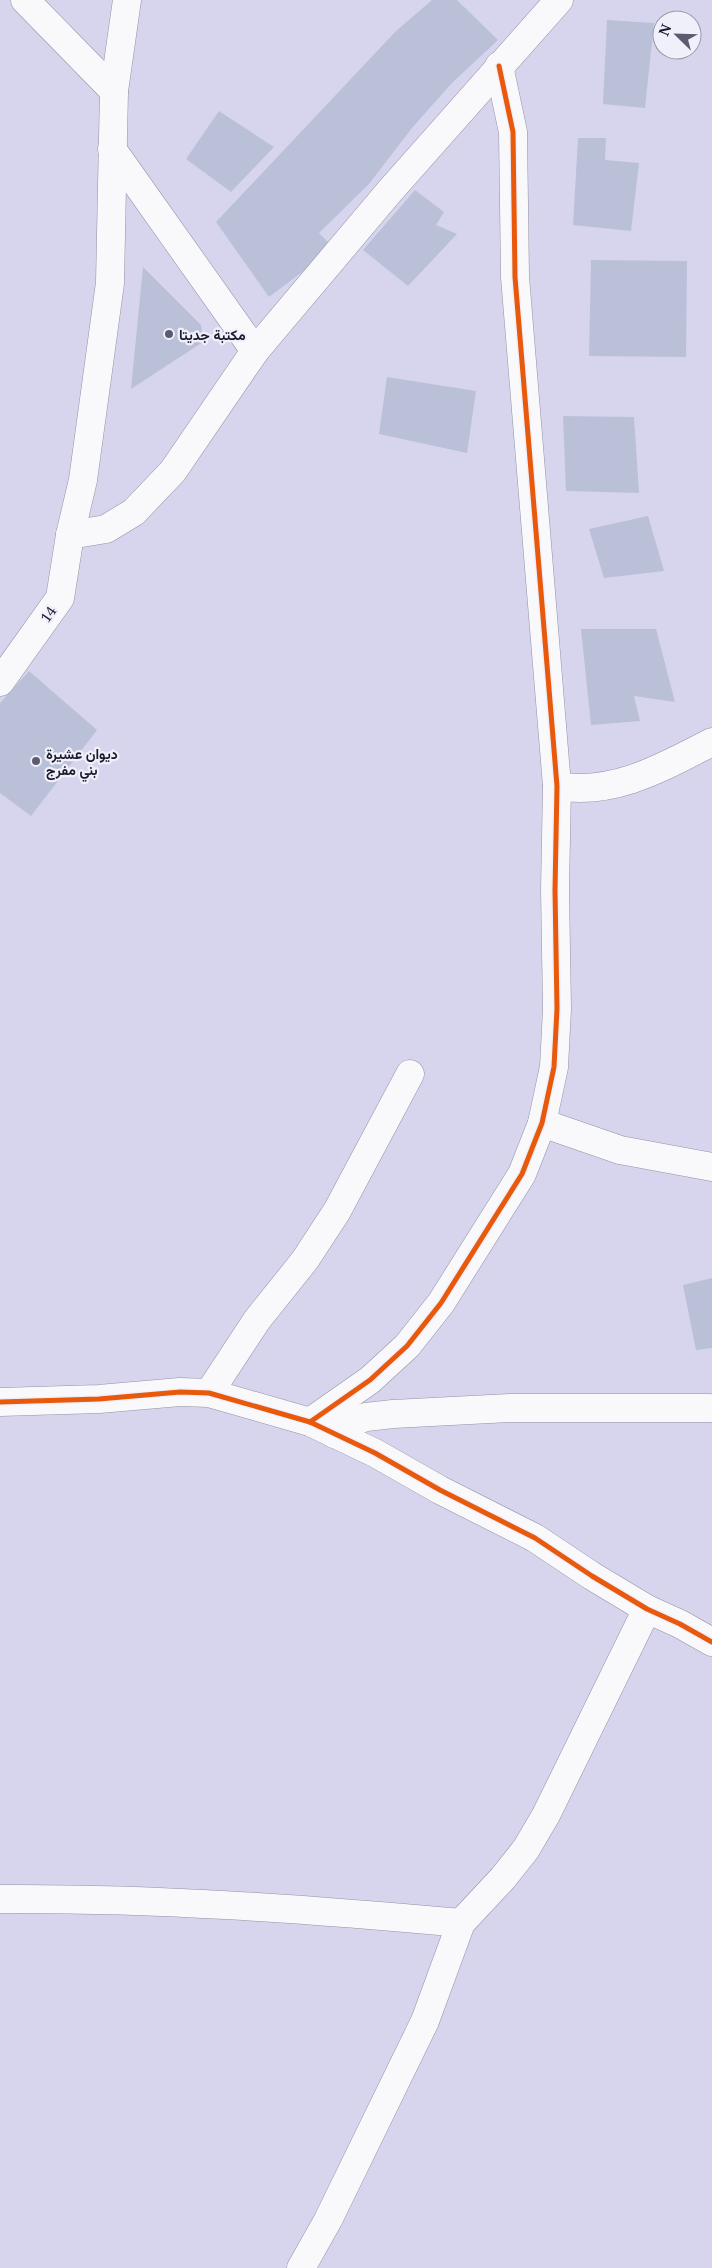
<svg xmlns="http://www.w3.org/2000/svg" width="712" height="2268" font-family="'Noto Serif',Vazirmatn,serif">
  <style>
    .building { fill: #bbc0d9 }
    .lines { fill: none; stroke-linecap: round; stroke-linejoin: round }
    .street-casing { stroke: #9291a5; stroke-width: 29 }
    .street { stroke: #f9f9fc; stroke-width: 28 }
    .cycleway-casing { stroke: #f0f0fb; stroke-width: 8 }
    .cycleway { stroke: #e8590c; stroke-width: 5 }
    .poi-dot { fill: #5c5b70; stroke: #f0f0fb; stroke-width: 2 }
    .labels { text-anchor: middle; dominant-baseline: central; stroke-width: 4.5; stroke-linejoin: round; paint-order: stroke }
    .poi-label { font-size: 14px; font-weight: bold; fill: #1b192d; stroke: #f0f0fb; text-anchor: start }
    .street-label { font-size: 14px; fill: #1b192d; stroke: #f0f0fb }
  </style>
  <rect width="100%" height="100%" fill="#d6d5ed"/>
  <!-- building -->
  <g class="building">
    <polygon points="432,0 457,0 498,40 451,84 412,128 369,184 319,233 334,248 269,297 216,222 396,31"/>
    <polygon points="607,20 654,23 645,108 603,104"/>
    <polygon points="219,111 274,147 231,192 186,159"/>
    <polygon points="578,138 606,138 605,160 639,163 631,231 573,225"/>
    <polygon points="415,190 444,212 436,225 457,234 408,286 363,250"/>
    <polygon points="591,260 687,261 686,357 589,356"/>
    <polygon points="143,267 201,325 203,342 131,389"/>
    <polygon points="387,377 476,391 467,453 379,434"/>
    <polygon points="563,416 634,417 639,493 566,491"/>
    <polygon points="648,516 664,571 604,578 589,529"/>
    <polygon points="581,629 656,629 675,702 634,696 640,721 591,725"/>
    <polygon points="29,671 97,730 31,816 0,793 0,703"/>
    <polygon points="712,1278 712,1348 696,1350 683,1285"/>
  </g>
  <g class="lines">
    <!-- street casing -->
    <g class="street-casing">
      <g id="street">
        <polyline points="25,0 114,91"/>
        <polyline points="112,149 255,351"/>
        <polyline points="70,535 106,529 134,512 173,471 255,351 389,192 559,0"/>
        <polyline points="0,682 60,598 70,535 83,480 110,283 114,91 127,0"/>
        <path d="M557 786C614 796 663 767 712 742"/>
        <polyline points="542,1123 620,1150 712,1167"/>
        <polyline points="209,1393 257,1320 305,1260 337,1211 410,1074"/>
        <polyline points="0,1402 99,1399 180,1392 209,1393 310,1422 375,1453 440,1490 535,1538 592,1576 647,1609 680,1624 712,1642"/>
        <polyline points="310,1422 370,1380 407,1346 441,1303 522,1174 542,1123 554,1067 557,1009 555,890 557,786 515,277 513,132 499,66"/>
        <polyline points="334,1434 349,1423 366,1417 393,1414 510,1408 709,1408"/>
        <path d="M0 1899C155 1898 307 1909 461 1923"/>
        <polyline points="301,2268 328,2220 425,2021 461,1923 503,1878 526,1849 546,1815 647,1609"/>
      </g>
    </g>
    <!-- street -->
    <use href="#street" class="street"/>
    <!-- cycleway casing -->
    <g class="cycleway-casing">
      <g id="cycleway">
        <polyline points="0,1402 99,1399 180,1392 209,1393 310,1422 375,1453 440,1490 535,1538 592,1576 647,1609 680,1624 712,1642"/>
        <polyline points="310,1422 370,1380 407,1346 441,1303 522,1174 542,1123 554,1067 557,1009 555,890 557,786 515,277 513,132 499,66"/>
      </g>
    </g>
    <!-- cycleway -->
    <use href="#cycleway" class="cycleway"/>
  </g>
  <!-- markers -->
  <g class="poi-dot">
    <circle cx="169" cy="334" r="5"/>
    <circle cx="36" cy="761" r="5"/>
  </g>
  <g class="labels">
    <!-- poi labels -->
    <g class="poi-label">
      <text x="179" y="334">مكتبة جديتا</text>
      <text x="46" y="753">ديوان عشيرة<tspan x="46" dy="16">بني مفرج</tspan></text>
    </g>
    <!-- street labels -->
    <g class="street-label">
      <text transform="translate(48 614) rotate(-55)">14</text>
    </g>
  </g>
  <!-- north arrow -->
  <g transform="translate(677 35) rotate(293)"><circle r="24" fill="#f0f0fb" stroke="#9b9aa9"/>
  <path d="M0-4L9 19L0 12L-9 19Z" fill="#5c5b70"/>
  <text y="-8" font-size="14" font-weight="bold" text-anchor="middle" fill="#1b192d">N</text>
  </g>
</svg>
